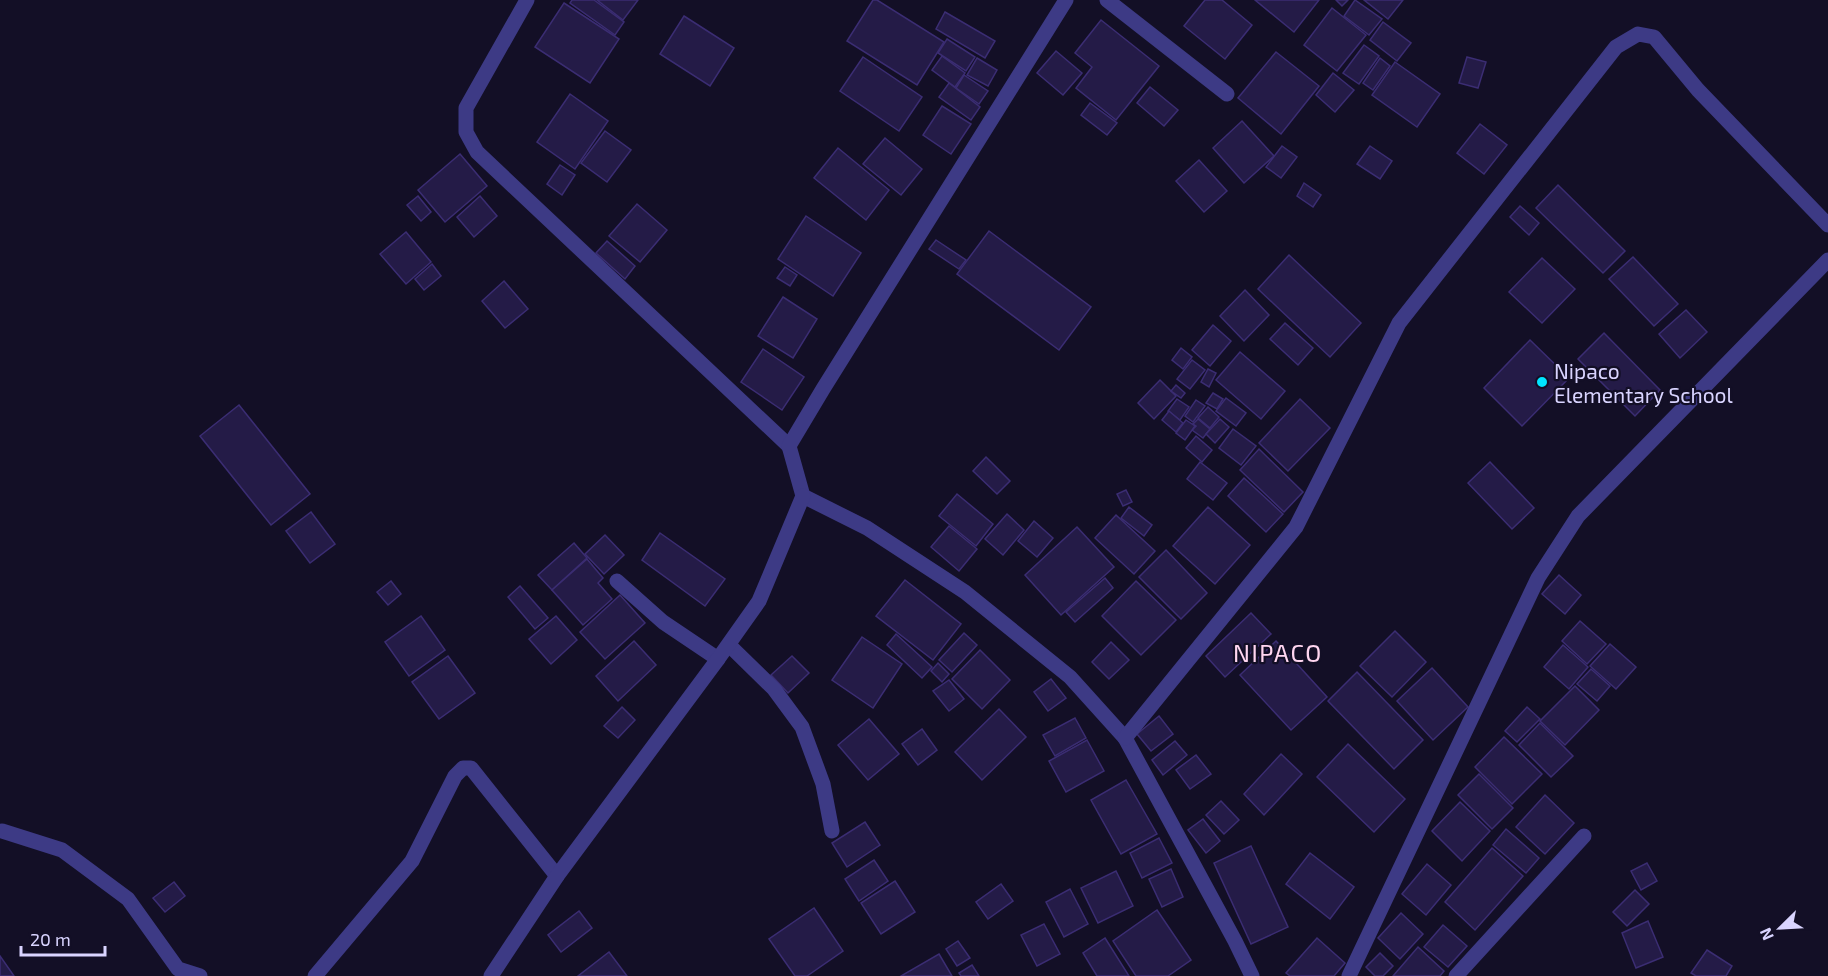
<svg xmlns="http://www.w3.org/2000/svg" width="1828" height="976" font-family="'Exo 2',sans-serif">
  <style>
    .building { fill: #241b47; stroke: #3b2d73; stroke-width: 1.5 }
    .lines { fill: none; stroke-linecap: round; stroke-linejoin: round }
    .minor { stroke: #3d3a85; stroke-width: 15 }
    .poi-dot { fill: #00e5ff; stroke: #130f26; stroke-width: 2 }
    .labels { text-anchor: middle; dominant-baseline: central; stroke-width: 4.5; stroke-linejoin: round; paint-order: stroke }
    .poi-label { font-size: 21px; fill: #d9d4ff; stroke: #130f26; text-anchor: start }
    .quarter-label { font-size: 24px; letter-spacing: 1.5px; fill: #ffd6f0; stroke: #130f26 }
  </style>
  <rect width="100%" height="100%" fill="#130f26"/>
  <!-- building -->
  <g class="building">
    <polygon points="572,0 594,0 624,22 615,35 570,3"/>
    <polygon points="597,0 638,0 623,20"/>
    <polygon points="873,0 877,0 944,42 917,85 847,41"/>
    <polygon points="1205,0 1222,0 1252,25 1225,59 1184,26"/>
    <polygon points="1255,0 1319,0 1294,32"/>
    <polygon points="1336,0 1348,0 1342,6"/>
    <polygon points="1355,0 1382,19 1369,35 1344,16"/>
    <polygon points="1364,0 1403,0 1388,19"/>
    <polygon points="564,3 619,39 590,83 535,47"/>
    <polygon points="1332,8 1366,35 1337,71 1304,45"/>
    <polygon points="945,12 995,41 985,58 936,29"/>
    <polygon points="684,16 734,48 710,86 660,54"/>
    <polygon points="1101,20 1159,66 1116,120 1076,88 1092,67 1075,53"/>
    <polygon points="1383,22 1411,43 1397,61 1370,40"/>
    <polygon points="947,39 975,57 966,71 938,53"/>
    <polygon points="1364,45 1379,56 1359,84 1343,73"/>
    <polygon points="1056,51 1082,73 1063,95 1037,73"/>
    <polygon points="1276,52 1319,86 1281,134 1238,98"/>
    <polygon points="942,56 965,73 955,87 932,70"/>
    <polygon points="863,57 922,97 899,131 840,91"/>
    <polygon points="1467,57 1486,62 1478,88 1459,83"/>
    <polygon points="977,58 997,70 988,86 967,75"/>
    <polygon points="1380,58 1390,66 1373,90 1363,83"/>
    <polygon points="1395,62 1440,94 1417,127 1372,95"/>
    <polygon points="1333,73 1354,90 1335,112 1316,95"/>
    <polygon points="964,75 988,91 979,104 956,88"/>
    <polygon points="949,83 980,107 971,120 939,97"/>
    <polygon points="1150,87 1178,110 1164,126 1137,103"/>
    <polygon points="570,94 608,121 575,169 537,142"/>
    <polygon points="1090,103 1117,123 1107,135 1081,115"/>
    <polygon points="942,106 971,124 951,154 923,135"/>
    <polygon points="1242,121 1274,156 1244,183 1213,148"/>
    <polygon points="1480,124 1507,145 1484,174 1457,153"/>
    <polygon points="605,131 631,150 607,182 581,163"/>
    <polygon points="885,138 922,169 901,195 863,164"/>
    <polygon points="1282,146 1297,157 1281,178 1266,167"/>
    <polygon points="1370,146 1392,161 1380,179 1357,164"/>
    <polygon points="838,148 889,190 866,220 814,178"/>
    <polygon points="460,154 487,186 445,222 418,190"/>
    <polygon points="1199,160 1227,191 1204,212 1176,181"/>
    <polygon points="560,165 575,175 562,195 547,184"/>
    <polygon points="1304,183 1321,195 1313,207 1297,196"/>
    <polygon points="1558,185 1625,251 1603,273 1536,208"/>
    <polygon points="418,196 431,212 421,221 407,205"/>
    <polygon points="480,196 497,216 474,237 457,217"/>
    <polygon points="637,204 667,230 640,262 609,236"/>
    <polygon points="1520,206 1539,223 1529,235 1510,217"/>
    <polygon points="806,216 861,253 833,296 778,259"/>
    <polygon points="989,231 1091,307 1059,350 957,274"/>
    <polygon points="406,232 431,262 406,284 380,254"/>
    <polygon points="936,240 966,260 959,269 929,249"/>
    <polygon points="607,241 635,266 625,279 596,253"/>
    <polygon points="1289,255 1361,323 1330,357 1258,289"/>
    <polygon points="1633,257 1678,304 1654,326 1609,279"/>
    <polygon points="1542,258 1575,289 1542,323 1509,292"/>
    <polygon points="432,264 441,276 424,290 415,279"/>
    <polygon points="785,267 797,275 790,286 777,278"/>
    <polygon points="504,281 528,309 505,328 482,301"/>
    <polygon points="1245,290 1269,315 1244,341 1220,316"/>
    <polygon points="783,297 817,319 793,358 758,336"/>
    <polygon points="1686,310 1707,332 1680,358 1659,334"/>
    <polygon points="1285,323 1313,348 1298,365 1270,339"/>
    <polygon points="1213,325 1231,341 1210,366 1192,350"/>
    <polygon points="1604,333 1660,390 1635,416 1578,359"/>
    <polygon points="1530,340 1569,378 1522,426 1484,388"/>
    <polygon points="1181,348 1192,357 1183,369 1172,360"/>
    <polygon points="763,349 804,377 782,410 741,382"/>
    <polygon points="1240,352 1285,391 1261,419 1216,380"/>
    <polygon points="1192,360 1205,370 1190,389 1177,379"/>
    <polygon points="1208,369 1216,373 1209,387 1201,382"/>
    <polygon points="1160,380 1176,396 1154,419 1138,403"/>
    <polygon points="1176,385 1185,393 1181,398 1171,391"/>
    <polygon points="1213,393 1223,399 1217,409 1206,403"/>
    <polygon points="1226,398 1246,413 1236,426 1216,411"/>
    <polygon points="1177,399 1189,407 1180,420 1168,411"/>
    <polygon points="1300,399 1330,428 1288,471 1259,443"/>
    <polygon points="1196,400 1205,406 1193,422 1185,416"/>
    <polygon points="239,405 310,494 271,525 200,436"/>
    <polygon points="1208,407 1219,417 1210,428 1198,418"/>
    <polygon points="1169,411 1183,423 1176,432 1162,420"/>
    <polygon points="1198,419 1210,429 1203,438 1192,430 1196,426 1193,424"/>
    <polygon points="1220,419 1229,427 1215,443 1206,434"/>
    <polygon points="1186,420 1195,426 1185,440 1176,433"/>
    <polygon points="1233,429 1256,446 1241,465 1219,448"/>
    <polygon points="1196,436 1212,450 1202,462 1186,448"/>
    <polygon points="1259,449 1303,492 1284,512 1240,470"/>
    <polygon points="986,457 1010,481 997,494 973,471"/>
    <polygon points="1200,462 1227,483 1213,500 1187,479"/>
    <polygon points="1490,462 1534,508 1512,529 1468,483"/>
    <polygon points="1244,478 1283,514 1266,532 1228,496"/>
    <polygon points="1126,490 1132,502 1123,506 1117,494"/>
    <polygon points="957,494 993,524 976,546 939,516"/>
    <polygon points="1129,507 1152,525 1144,536 1121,518"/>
    <polygon points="1208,507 1250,545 1215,584 1173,546"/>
    <polygon points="311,512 335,544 310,563 286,531"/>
    <polygon points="1007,514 1024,530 1003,555 985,539"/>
    <polygon points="1116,515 1155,551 1134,574 1095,538"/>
    <polygon points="1034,521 1053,538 1037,557 1018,541"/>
    <polygon points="949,526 977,549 959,571 931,547"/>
    <polygon points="1077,527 1114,567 1061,615 1025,575"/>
    <polygon points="660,533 725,579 705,606 642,560"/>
    <polygon points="605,535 624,555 604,574 585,554"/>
    <polygon points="574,543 587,558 552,590 538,575"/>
    <polygon points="1166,550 1207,593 1181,619 1139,577"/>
    <polygon points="587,559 603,578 598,583 612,599 583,625 552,590"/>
    <polygon points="1559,575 1581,595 1565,614 1542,594"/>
    <polygon points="1105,578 1113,588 1075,622 1066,612"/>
    <polygon points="905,580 961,624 933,660 876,616"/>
    <polygon points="391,581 401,594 388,605 377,592"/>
    <polygon points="1136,581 1176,620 1141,655 1102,616"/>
    <polygon points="520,586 548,618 535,629 508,597"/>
    <polygon points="620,595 645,623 605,659 580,632"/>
    <polygon points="1251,613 1271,634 1225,677 1206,656"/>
    <polygon points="421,616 445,650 409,676 385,642"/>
    <polygon points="556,616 577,640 551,664 529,639"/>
    <polygon points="1580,621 1606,644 1587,664 1562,641"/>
    <polygon points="1395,631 1426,662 1392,697 1360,666"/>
    <polygon points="964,633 977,645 952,672 939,660"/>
    <polygon points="896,634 932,667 922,678 887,645"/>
    <polygon points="862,637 902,664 873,708 832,680"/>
    <polygon points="634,641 656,665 618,701 596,676"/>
    <polygon points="1276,641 1327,697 1291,730 1240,675"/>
    <polygon points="1111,642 1129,660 1109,679 1092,662"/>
    <polygon points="1610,644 1636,667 1616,689 1590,666"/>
    <polygon points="1563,645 1588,667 1569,689 1544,667"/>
    <polygon points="980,650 1010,680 982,709 952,679"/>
    <polygon points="448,656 475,693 439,719 412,682"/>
    <polygon points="792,656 809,673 788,693 771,675"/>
    <polygon points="938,663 949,674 942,682 931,671"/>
    <polygon points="1432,668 1468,707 1433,740 1397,701"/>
    <polygon points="1591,669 1610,686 1597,701 1577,684"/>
    <polygon points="1357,672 1423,740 1394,769 1328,701"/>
    <polygon points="1051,679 1066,698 1048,711 1034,692"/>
    <polygon points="949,680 964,699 949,711 933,691"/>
    <polygon points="1575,686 1599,710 1565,745 1540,721"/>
    <polygon points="622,707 635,720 618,738 604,726"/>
    <polygon points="1527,707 1540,719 1517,742 1505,731"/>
    <polygon points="999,709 1026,737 982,780 955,752"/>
    <polygon points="1159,716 1173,734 1151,751 1137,734"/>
    <polygon points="1075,718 1086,738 1055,756 1043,735"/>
    <polygon points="869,719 899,754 868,780 838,745"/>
    <polygon points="1540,723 1573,756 1551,777 1519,745"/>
    <polygon points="922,729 937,750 918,765 902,744"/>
    <polygon points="1504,737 1542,774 1512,804 1475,767"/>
    <polygon points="1087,740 1104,771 1066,792 1049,761"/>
    <polygon points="1175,741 1187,755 1163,775 1152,760"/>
    <polygon points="1348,744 1405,799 1374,832 1317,777"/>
    <polygon points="1281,754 1302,774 1264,815 1244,794"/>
    <polygon points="1196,755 1211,774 1190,789 1176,770"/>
    <polygon points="1479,774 1513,808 1492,829 1458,795"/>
    <polygon points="1126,780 1157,834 1121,854 1091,800"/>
    <polygon points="1545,795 1574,823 1545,854 1516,827"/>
    <polygon points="1221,801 1239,820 1224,834 1206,815"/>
    <polygon points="1460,802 1490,831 1462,861 1432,831"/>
    <polygon points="1203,819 1220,841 1206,853 1188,830"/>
    <polygon points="865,822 880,845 847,867 832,843"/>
    <polygon points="1506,829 1539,858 1526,873 1493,845"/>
    <polygon points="1159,838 1172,863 1142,878 1130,853"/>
    <polygon points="1251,846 1288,927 1251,944 1214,863"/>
    <polygon points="1492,848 1523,876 1475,930 1445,902"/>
    <polygon points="1310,853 1354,887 1330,919 1286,884"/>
    <polygon points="874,860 888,881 859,901 845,879"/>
    <polygon points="1647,863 1657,881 1641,890 1631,871"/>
    <polygon points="1427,864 1451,885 1426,915 1402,894"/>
    <polygon points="1171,869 1183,897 1162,907 1149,879"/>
    <polygon points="1116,871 1133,906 1098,923 1081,888"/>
    <polygon points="895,881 915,912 881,934 861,903"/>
    <polygon points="174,882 185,896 165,912 153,898"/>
    <polygon points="1001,884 1013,901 988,919 976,902"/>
    <polygon points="1070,889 1088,924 1064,937 1046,902"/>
    <polygon points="1635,890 1649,904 1627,926 1613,912"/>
    <polygon points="814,908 843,951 807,976 795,976 769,939"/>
    <polygon points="1157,910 1191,960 1168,976 1136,976 1113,941"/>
    <polygon points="579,911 592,928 561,952 548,935"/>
    <polygon points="1401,913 1423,934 1400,959 1378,938"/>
    <polygon points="1648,921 1663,957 1636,968 1622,933"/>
    <polygon points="1044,924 1060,954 1037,966 1021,935"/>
    <polygon points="1443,925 1467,946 1448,967 1424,947"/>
    <polygon points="1105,938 1129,976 1097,976 1083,953"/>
    <polygon points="1317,938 1345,963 1334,976 1290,976 1286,973"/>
    <polygon points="958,941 970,958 957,966 946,949"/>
    <polygon points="1418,947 1444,971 1440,976 1393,976"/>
    <polygon points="1707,950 1732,966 1726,976 1696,976 1691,973"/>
    <polygon points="609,952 627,976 578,976"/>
    <polygon points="1380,953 1393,966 1383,976 1375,976 1366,967"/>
    <polygon points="939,954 952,976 901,976"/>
    <polygon points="0,956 14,976 0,976"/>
    <polygon points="972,965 979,976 961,976 959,973"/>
  </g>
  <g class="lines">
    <!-- minor -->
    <g class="minor">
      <polyline points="527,0 466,108 466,132 477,152 789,446"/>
      <polyline points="1066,0 823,389 789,446 803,496 867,528 965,592 1070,677 1125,738 1235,941 1252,976"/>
      <polyline points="1107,0 1227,94"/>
      <polyline points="617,581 663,622 718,659"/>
      <polyline points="729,645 774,689 802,727 823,784 832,831"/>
      <polyline points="1125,738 1296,527 1399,323 1616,47 1638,34 1654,37 1698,90 1828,225"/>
      <polyline points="2,831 62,850 128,899 178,969 200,976"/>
      <polyline points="315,976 412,861 455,776 463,768 471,768 557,876"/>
      <polyline points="491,976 557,876 718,659 759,601 803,496"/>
      <polyline points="1349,976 1538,578 1578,516 1828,260"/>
      <polyline points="1456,976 1584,836"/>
    </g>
  </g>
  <!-- markers -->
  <circle class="poi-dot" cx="1542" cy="382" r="6"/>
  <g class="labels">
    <!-- poi labels -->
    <g class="poi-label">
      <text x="1554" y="370">Nipaco<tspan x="1554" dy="24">Elementary School</tspan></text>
    </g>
    <!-- quarter labels -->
    <g class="quarter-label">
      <text x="1278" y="652">NIPACO</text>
    </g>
  </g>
  <!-- north arrow -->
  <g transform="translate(1780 928) rotate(246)" stroke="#130f26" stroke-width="4.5" paint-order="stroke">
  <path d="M0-4.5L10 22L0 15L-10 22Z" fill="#d9d4ff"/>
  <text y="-9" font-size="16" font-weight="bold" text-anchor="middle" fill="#d9d4ff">N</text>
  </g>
  <!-- scale -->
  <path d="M21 946v9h84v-9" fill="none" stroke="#d9d4ff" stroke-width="3"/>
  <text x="30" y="946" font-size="18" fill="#d9d4ff" stroke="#130f26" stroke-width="4.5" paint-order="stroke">20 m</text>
</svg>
